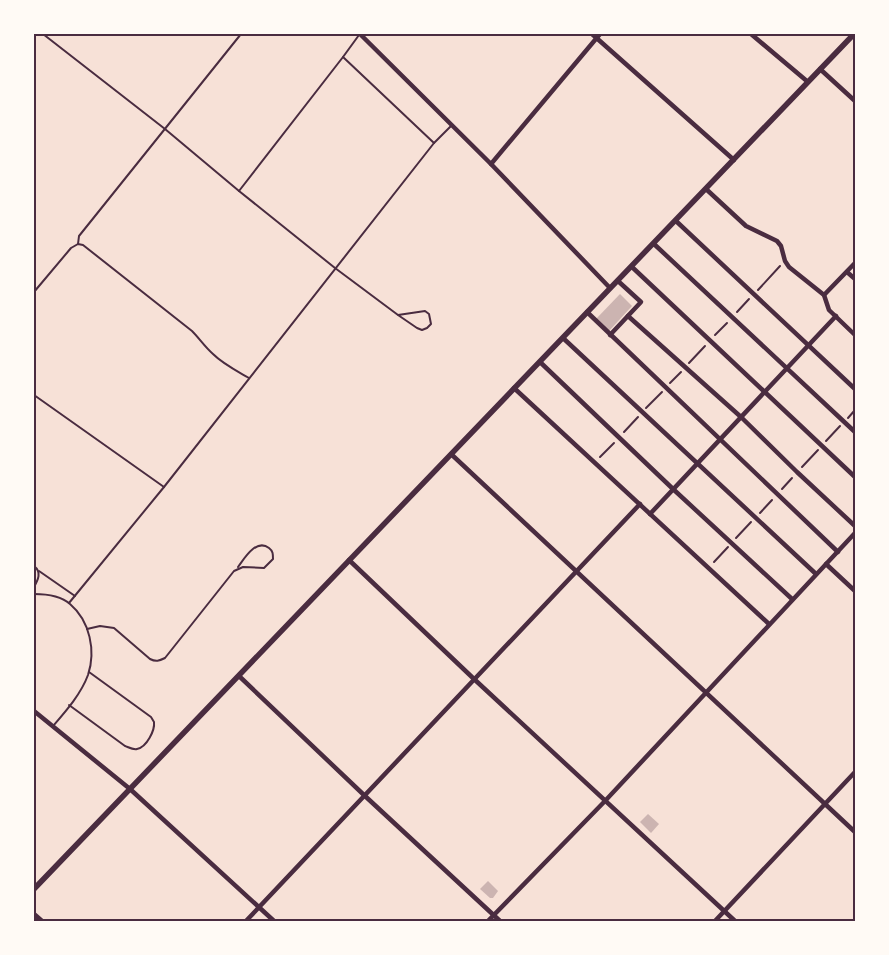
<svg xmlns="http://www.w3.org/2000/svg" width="889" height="955" font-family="Signika,sans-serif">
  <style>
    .building { fill: #ccb4b1 }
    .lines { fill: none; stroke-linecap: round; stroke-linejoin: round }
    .path { stroke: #4a2c40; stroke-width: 2 }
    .service { stroke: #4a2c40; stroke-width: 2 }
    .minor { stroke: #4a2c40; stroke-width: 4.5 }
    .secondary { stroke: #4a2c40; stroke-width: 5.5 }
    .neatline { fill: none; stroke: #4a2c40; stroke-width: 2 }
  </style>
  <rect width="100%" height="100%" fill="#f7e1d7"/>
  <!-- building -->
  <g class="building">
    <polygon points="620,294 632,306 609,331 596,319"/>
    <polygon points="648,814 659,824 651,833 640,822"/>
    <polygon points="488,881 498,891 493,898 490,898 480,889"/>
  </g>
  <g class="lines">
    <!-- path -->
    <g class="path">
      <polyline points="758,290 780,266"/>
      <polyline points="737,312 749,299"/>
      <polyline points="715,335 727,323"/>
      <polyline points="689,363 705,346"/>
      <polyline points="670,383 681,372"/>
      <polyline points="646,408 662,392"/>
      <polyline points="848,418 855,410"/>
      <polyline points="624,432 638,417"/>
      <polyline points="826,441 840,426"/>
      <polyline points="600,457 614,443"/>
      <polyline points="802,467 818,450"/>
      <polyline points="782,489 792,478"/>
      <polyline points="760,513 772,500"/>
      <polyline points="736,538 751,522"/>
      <polyline points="714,562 728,547"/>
    </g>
    <!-- service -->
    <g class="service">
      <polyline points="43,34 165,129 239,191 335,268 398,315 417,328 422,330 427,328 431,324 429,314 425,311 398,315"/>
      <polyline points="359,35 343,57 434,143"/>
      <polyline points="239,191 343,57"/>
      <polyline points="78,244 79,236 241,34"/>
      <path d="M34 292 71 248 78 244 83 245 192 331C199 338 205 347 213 354 223 364 237 371 249 378"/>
      <polyline points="34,395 164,487"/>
      <path d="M34 566C42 572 38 580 34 587"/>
      <polyline points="39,571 75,596"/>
      <path d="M34 594C46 594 61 596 70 604 90 621 96 651 88 675 81 694 66 711 53 726"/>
      <polyline points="69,603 164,487 434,143 452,125"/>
      <path d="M87 629 100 626 114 628 150 659C156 662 159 661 165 658L234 571 243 567 264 568 273 559C273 554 273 551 269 548 256 538 244 559 238 567"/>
      <path d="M69 705 125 746C128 747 133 750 137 749 147 747 155 730 154 722L151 717 89 672"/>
    </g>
    <!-- minor -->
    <g class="minor">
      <polyline points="360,34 491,164 610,288"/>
      <polyline points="592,34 734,160"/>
      <polyline points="751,34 808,82"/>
      <polyline points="820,69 855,101"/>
      <polyline points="491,164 600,34"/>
      <polyline points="706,189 746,226 777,241 781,246 785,261 789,267 824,295 829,310 855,335"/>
      <polyline points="676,221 855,389"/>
      <polyline points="654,244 855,432"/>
      <polyline points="632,267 855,477"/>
      <polyline points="847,272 855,279"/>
      <polyline points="824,295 855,263"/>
      <polyline points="587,312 838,552"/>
      <polyline points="628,316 741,417 797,472 855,526"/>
      <polyline points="610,335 641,302 618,281"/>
      <polyline points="563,338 816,574"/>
      <polyline points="540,362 673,489 792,599"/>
      <polyline points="514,388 769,624"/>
      <polyline points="451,454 855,832"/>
      <polyline points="650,514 836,316"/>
      <polyline points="349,560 474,679 735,921"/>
      <polyline points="826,564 855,591"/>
      <polyline points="239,676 365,796 500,921"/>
      <polyline points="34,711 130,789 274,921"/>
      <polyline points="34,914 42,921"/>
      <polyline points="246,921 640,504"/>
      <polyline points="488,921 605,801 855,533"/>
      <polyline points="715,921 855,772"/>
    </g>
    <!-- secondary -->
    <polyline class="secondary" points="34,889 854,34"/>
  </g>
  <!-- border -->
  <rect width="889" height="955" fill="none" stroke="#fffaf5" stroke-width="70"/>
  <rect x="35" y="35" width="819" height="885" class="neatline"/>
</svg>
